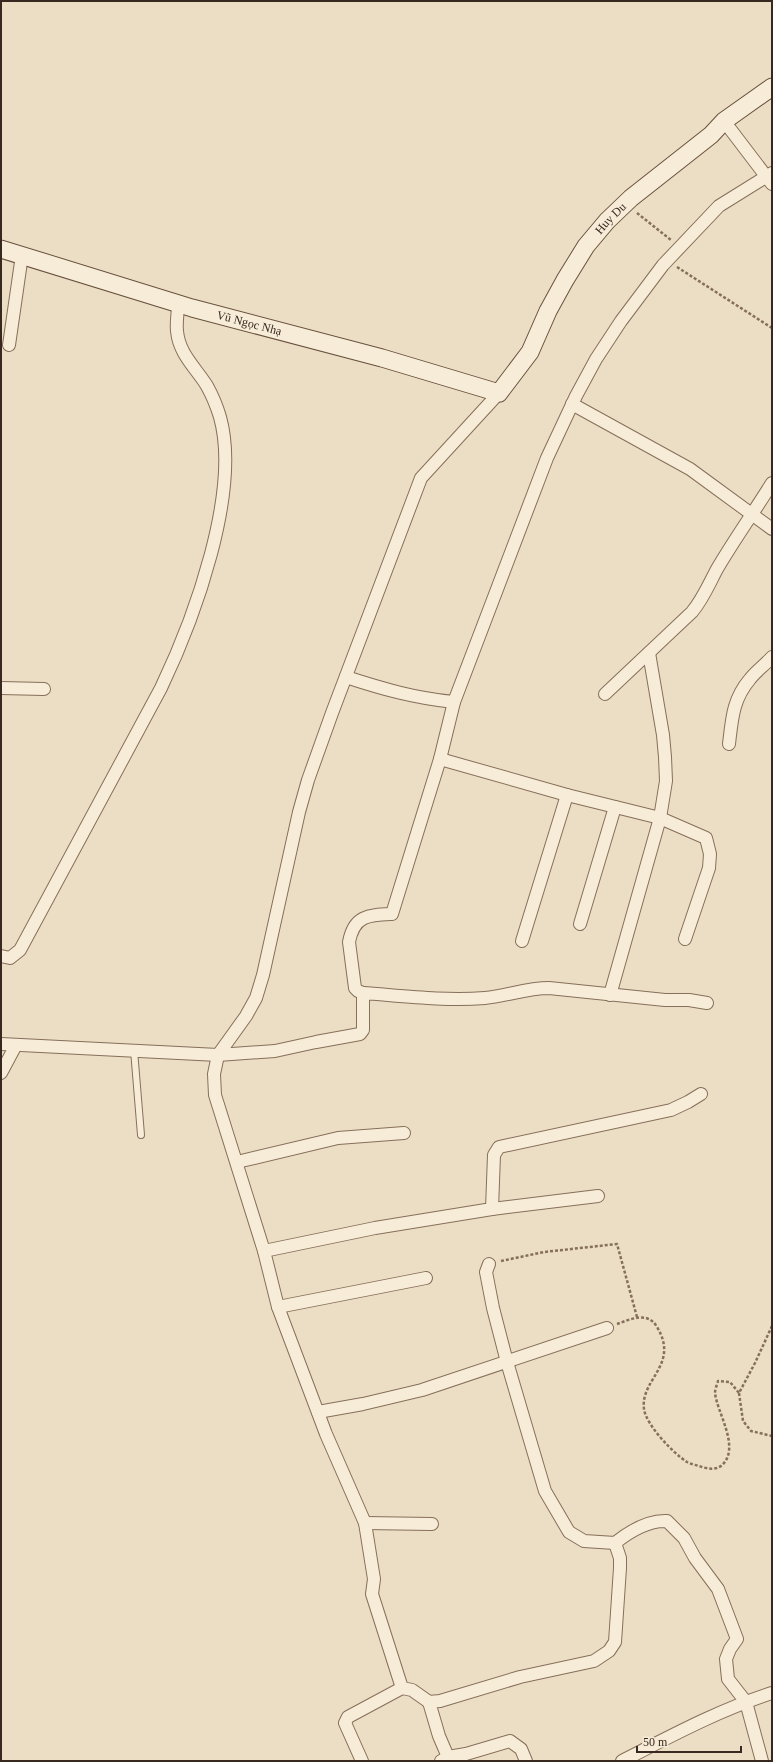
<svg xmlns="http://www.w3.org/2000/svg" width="773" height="1762" font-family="'Times New Roman',serif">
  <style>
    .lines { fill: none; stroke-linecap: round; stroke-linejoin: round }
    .lane-casing { stroke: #866f5b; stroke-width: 8 }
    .street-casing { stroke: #866f5b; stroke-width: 14 }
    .secondary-casing { stroke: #68513e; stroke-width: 19 }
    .path { stroke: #866f5b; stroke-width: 2.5; stroke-dasharray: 3 2; stroke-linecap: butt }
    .lane { stroke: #f7ecd7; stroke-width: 6 }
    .street { stroke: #f7ecd7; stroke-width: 12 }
    .secondary { stroke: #f7ecd7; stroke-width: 17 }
    .labels { text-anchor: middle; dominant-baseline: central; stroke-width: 4; stroke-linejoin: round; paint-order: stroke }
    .street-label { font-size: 12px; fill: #37291f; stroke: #f4e9d4 }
  </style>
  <rect width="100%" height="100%" fill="#ecdec4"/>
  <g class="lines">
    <!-- lane casing -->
    <g class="lane-casing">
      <polyline id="lane" points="134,1050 141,1135"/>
    </g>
    <!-- street casing -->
    <g class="street-casing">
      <g id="street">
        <polyline points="724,121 772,184"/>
        <polyline points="9,345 22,255"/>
        <path d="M499 393 421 478 332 713 308 780 299 812 263 975 256 998 246 1016 218 1055 214 1074 215 1095 264 1251 278 1307 326 1434 365 1523 374 1579 372 1594 402 1688 412 1690 429 1702 440 1701 520 1677 594 1661 609 1651 615 1642 620 1568V1558L615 1543C630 1531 648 1520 667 1521L684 1538 695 1558 718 1589 737 1639 730 1649 726 1659 728 1679 746 1702 762 1761"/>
        <polyline points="572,404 690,469 772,529"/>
        <path d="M346 677C383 689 414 698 454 702"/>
        <polyline points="1,688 44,689"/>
        <path d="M605 694 692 612C703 599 709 584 717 569 734 540 754 512 772 483"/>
        <path d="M729 744C732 718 733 699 750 679 756 671 765 665 772 657"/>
        <polyline points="440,759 567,795 660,818 706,838 710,854 709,868 685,939"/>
        <polyline points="580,924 615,807"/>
        <polyline points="522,941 567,795"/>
        <path d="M1 956 10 958 20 950 161 688C194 619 241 492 220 417 217 407 212 395 207 386 196 368 179 354 177 331 176 322 178 313 178 304"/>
        <path d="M363 993 358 991 355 988 349 942C354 915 369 915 392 914L440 759 454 702 547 458 576 396 596 359 621 321 663 265 719 206 772 173"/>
        <polyline points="610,995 660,818 666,781 665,757 663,735 649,653"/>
        <path d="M1 1044 218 1055 275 1051 316 1042 360 1034 363 1030V993C404 996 444 1001 485 998 506 996 527 988 549 988L665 1000H689L707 1003"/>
        <polyline points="1,1073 16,1045"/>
        <polyline points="237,1162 338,1138 404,1133"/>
        <polyline points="492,1209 598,1196"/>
        <polyline points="264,1251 375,1228 492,1209 494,1155 499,1147 671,1110 688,1102 701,1094"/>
        <polyline points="489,1264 486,1272 493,1308 507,1362 545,1491 569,1532 584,1541 615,1543"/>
        <polyline points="278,1307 426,1278"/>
        <polyline points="318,1412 363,1404 422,1390 607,1328"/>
        <polyline points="365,1523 432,1524"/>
        <polyline points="429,1702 439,1736 448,1757"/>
        <polyline points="362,1761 345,1723 348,1717 402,1688"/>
        <polyline points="441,1761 448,1757 466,1754 510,1741 521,1749 526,1761"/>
        <path d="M622 1761C671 1736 719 1710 772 1693"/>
      </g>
    </g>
    <!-- secondary casing -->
    <g class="secondary-casing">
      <g id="secondary">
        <path id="s1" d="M1 249 192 308 382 358 499 393 530 352 548 311 565 280 586 246 607 221 631 198 711 135 724 121 772 87"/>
      </g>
    </g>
    <!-- path -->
    <g class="path">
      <polyline points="637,213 671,240"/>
      <polyline points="677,267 772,328"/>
      <polyline points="501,1261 544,1252 617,1244 637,1317"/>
      <path d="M617 1324C631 1319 648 1311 657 1327 680 1365 640 1379 644 1409 646 1425 674 1454 687 1462 691 1464 695 1465 699 1466 707 1469 718 1471 724 1463 739 1445 717 1412 715 1393 715 1389 717 1385 718 1381L730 1382 739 1393 755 1363 772 1326"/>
      <polyline points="739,1393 743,1421 751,1431 772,1436"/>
    </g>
    <!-- lane -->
    <use href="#lane" class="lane"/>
    <!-- street -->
    <use href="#street" class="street"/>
    <!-- secondary -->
    <use href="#secondary" class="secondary"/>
  </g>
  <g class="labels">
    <!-- street labels -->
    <g class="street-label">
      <text stroke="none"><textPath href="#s1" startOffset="727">Huy Du</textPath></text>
      <text stroke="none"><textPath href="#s1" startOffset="259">Vũ Ngọc Nhạ</textPath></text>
    </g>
  </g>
  <!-- border -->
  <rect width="773" height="1762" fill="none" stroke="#37291f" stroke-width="4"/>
  <!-- scale -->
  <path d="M637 1746v6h104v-6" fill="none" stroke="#37291f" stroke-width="2"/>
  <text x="643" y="1746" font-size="12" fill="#37291f" stroke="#f4e9d4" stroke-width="3" paint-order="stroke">50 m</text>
</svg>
